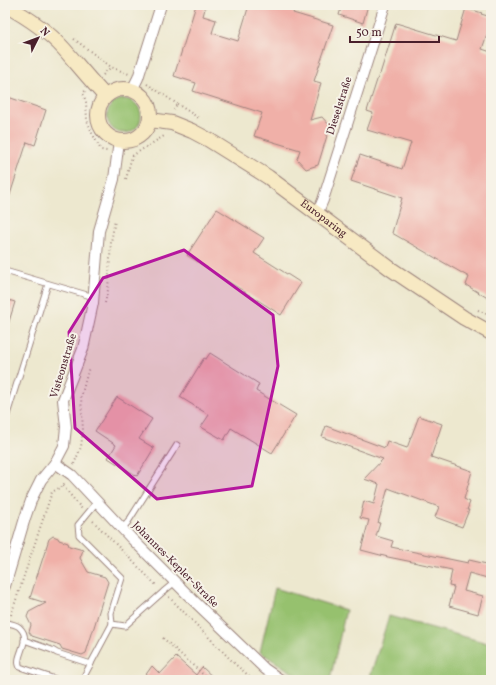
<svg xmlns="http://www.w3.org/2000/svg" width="496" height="685" font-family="Vollkorn,serif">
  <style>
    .green { fill: #96c16e; stroke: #70704c }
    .building { fill: #f0b0a8 }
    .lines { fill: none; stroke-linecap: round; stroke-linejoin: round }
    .lane-casing { stroke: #9c847d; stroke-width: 7 }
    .street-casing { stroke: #9c847d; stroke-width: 12 }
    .secondary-casing { stroke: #9c847d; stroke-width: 16 }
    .path { stroke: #9c847d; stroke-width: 2; stroke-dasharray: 1 3; stroke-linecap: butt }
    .lane { stroke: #fff; stroke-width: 5 }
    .street { stroke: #fff; stroke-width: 10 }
    .secondary { stroke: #f7e9c3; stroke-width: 14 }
    .marked { fill: #b5179e; fill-opacity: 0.2; stroke: #b5179e; stroke-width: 3; stroke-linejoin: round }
    .labels { text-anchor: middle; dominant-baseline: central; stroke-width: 4; stroke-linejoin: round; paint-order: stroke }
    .street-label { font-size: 11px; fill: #4a1f2b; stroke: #f7f3e8 }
  </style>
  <rect width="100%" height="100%" fill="#f7f3e8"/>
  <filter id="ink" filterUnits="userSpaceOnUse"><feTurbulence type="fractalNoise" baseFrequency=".025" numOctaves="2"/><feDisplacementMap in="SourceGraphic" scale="8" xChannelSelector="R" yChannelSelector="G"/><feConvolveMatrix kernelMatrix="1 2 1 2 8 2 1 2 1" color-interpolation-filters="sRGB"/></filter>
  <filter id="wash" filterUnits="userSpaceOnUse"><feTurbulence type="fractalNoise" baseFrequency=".012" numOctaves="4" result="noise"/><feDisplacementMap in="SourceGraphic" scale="16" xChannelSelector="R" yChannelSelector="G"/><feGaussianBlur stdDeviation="0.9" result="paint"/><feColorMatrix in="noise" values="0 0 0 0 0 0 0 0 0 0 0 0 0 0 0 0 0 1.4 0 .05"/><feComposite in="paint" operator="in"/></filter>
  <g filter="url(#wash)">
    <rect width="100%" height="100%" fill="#ede8cf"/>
    <!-- green -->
    <g class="green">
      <circle cx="124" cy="116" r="17"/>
      <polygon points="275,588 346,610 330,680 304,680 260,652"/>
      <polygon points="389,616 491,644 491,680 369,680"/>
    </g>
    <g id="blocks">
      <!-- building -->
      <g class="building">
        <polygon points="196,5 206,5 203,16 216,20 212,33 238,41 249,5 296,5 293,13 333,25 314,81 321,83 310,120 322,117 330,126 318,165 306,169 297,159 300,150 254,136 262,113 193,91 196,83 174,76"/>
        <polygon points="342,5 368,5 363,23 339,15"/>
        <polygon points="466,8 482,13 481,14 491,17 491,23 482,49 491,52 491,300 466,285 469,277 392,233 402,198 351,181 360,155 402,169 411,143 367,130 373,113 367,111 379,74 380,74 396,23 456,41"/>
        <polygon points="5,96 46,110 35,145 27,142 7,204 5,204"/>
        <polygon points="217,209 264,238 254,253 301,283 281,315 187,255"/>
        <polygon points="5,299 15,302 7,328 5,328"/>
        <polygon points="210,353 259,384 256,391 296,415 272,453 231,428 224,440 201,427 209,415 180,397 204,358 206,359"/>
        <polygon points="117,397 152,419 139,439 154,448 137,476 108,458 116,445 95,431"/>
        <polygon points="419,416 442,424 431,457 472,471 464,499 470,502 467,510 469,510 462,527 435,517 439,507 388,488 378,523 380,523 376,536 393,541 391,547 468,563 469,560 491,565 491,579 469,573 464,591 483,596 478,614 449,606 454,587 449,586 452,570 388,557 361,550 369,520 360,518 364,501 374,504 379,484 364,479 383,459 322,437 326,426 385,448 387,441 407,448"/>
        <polygon points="53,536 58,538 59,540 68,543 69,546 83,550 80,558 88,572 105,577 108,582 86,653 82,655 62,649 60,645 32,636 29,632 31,625 27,617 29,612 46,603 30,598 49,539"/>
        <polygon points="176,657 196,675 202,667 216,680 142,680 152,666 160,674"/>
      </g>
    </g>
  </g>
  <g filter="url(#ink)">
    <use href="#blocks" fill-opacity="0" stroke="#9c847d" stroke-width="1"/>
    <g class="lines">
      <!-- lane casing -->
      <g class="lane-casing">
        <g id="lane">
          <polyline points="488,5 491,6"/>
          <polyline points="5,271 94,297"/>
          <polyline points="5,421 48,284"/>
          <polyline points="97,502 78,525 79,535 122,578 111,613 112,624 125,626 163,592 175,582"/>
          <polyline points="122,529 128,522 177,445"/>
          <path d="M5 622C9 624 17 624 20 628 33 640 13 657 20 667L58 680"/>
          <polyline points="24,640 52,650 57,653 91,664"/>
          <polyline points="82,680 112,624"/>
        </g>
      </g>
      <!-- street casing -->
      <g class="street-casing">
        <g id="street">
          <polyline points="132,90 138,78 161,5"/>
          <polyline points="317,214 323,200 385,5"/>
          <polyline points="55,463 72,475 131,538 193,600 265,669 281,680"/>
          <polyline points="5,586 25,518 32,498 41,480 55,463 64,446 66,427 63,400 83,349 93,303 99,231 114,179 119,141"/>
        </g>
      </g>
      <!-- secondary casing -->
      <g class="secondary-casing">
        <g id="secondary">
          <path d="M5 5C27 17 48 31 64 49 78 65 91 81 105 96"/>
          <circle cx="124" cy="115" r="26"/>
          <path id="s1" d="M150 120 172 123 192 131 209 140 268 177 391 269 464 318 491 333"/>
        </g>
      </g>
      <!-- path -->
      <g class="path">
        <polyline points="74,39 111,67 129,74"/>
        <polyline points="103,75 111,67"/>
        <polyline points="147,84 200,119"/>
        <polyline points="85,91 83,93 86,102 87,120 92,133 101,150 107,151"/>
        <polyline points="174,110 177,104"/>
        <polyline points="126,179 132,156 146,147 164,136"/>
        <polyline points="105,303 108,290 111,242 115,220"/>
        <polyline points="478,310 491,316"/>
        <polyline points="74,464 81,447 83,430 81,397 89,367"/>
        <polyline points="63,486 82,509"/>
        <polyline points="93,521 157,586"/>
        <polyline points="169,597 236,665 254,680"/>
        <polyline points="11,615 52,492 63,486 65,482"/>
        <polyline points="163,638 209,680"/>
      </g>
      <!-- lane -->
      <use href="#lane" class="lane"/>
      <!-- street -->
      <use href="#street" class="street"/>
      <!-- secondary -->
      <use href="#secondary" class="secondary"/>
    </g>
  </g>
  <!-- marked area -->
  <path class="marked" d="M184 250 273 315 278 366 252 486 157 499 75 428 69 332 103 278Z"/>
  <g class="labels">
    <!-- street labels -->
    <g class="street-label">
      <text transform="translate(340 106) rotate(-72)">Dieselstraße</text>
      <text stroke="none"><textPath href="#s1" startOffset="202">Europaring</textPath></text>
      <text transform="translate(64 366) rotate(-73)">Visteonstraße</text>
      <text transform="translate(175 565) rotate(45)">Johannes-Kepler-Straße</text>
    </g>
  </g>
  <!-- margin -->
  <rect width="496" height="685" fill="none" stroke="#f7f3e8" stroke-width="20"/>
  <!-- north arrow -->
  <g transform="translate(38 38) rotate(48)" stroke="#f7f3e8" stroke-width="3" paint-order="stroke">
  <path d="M0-3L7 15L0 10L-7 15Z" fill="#4a1f2b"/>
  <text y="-6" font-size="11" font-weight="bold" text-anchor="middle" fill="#4a1f2b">N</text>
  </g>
  <!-- scale -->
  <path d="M350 36v6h89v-6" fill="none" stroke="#4a1f2b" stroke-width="2"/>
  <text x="356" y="36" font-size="12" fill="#4a1f2b" stroke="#f7f3e8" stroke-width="3" paint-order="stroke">50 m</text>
</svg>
